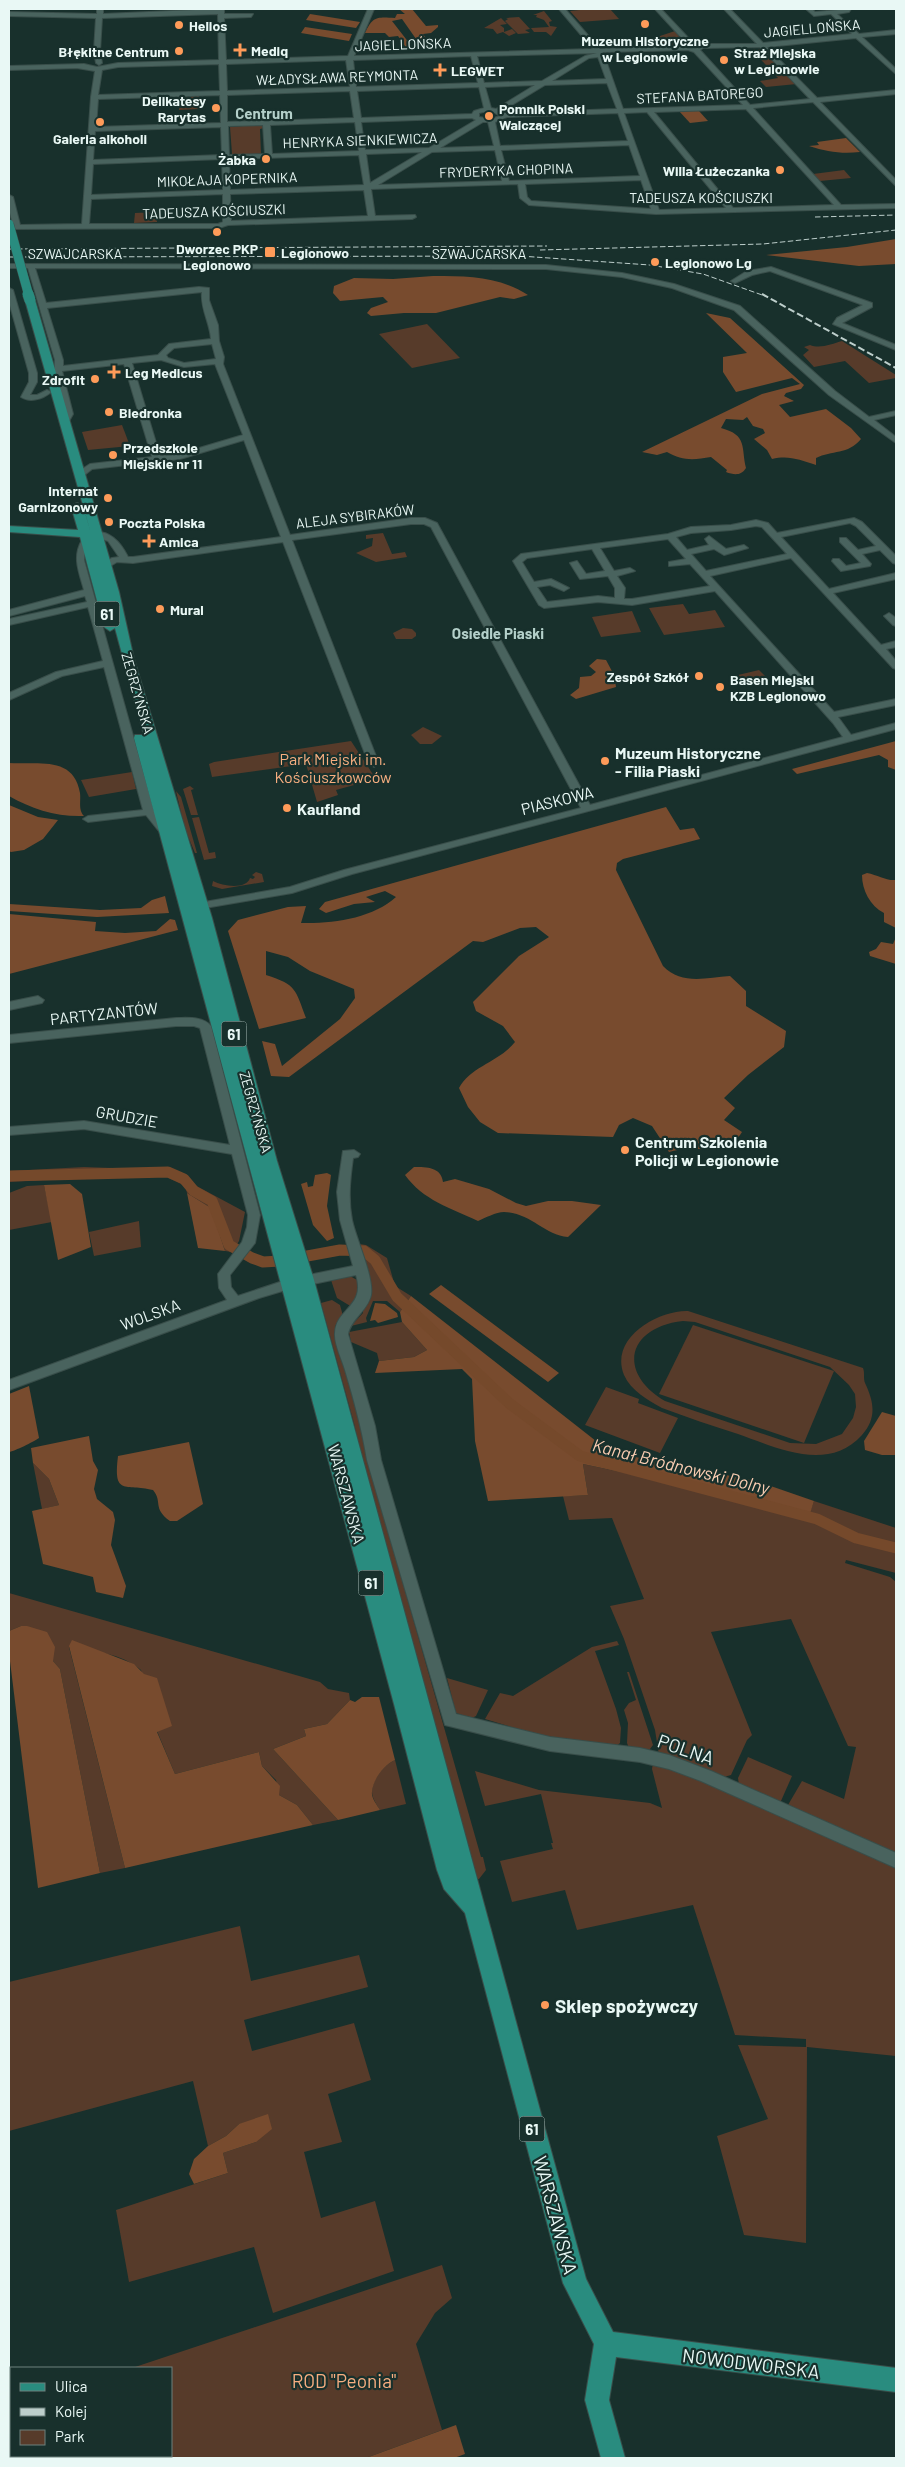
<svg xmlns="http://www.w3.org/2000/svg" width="905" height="2467" font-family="Barlow,sans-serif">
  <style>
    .green { fill: #573b2a; fill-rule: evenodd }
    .forest { fill: #784b2e }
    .water { fill: #75492b }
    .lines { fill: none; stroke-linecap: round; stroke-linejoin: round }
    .canal { stroke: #75492b; stroke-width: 11 }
    .minor-casing { stroke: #394e4a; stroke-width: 2 }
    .major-casing { stroke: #394e4a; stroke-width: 2 }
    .minor { fill: #49635e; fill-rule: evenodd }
    .major { fill: #298c7f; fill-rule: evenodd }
    .rail-far1 { stroke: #bdcecb; stroke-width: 1; stroke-dasharray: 5.5 2.5; stroke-linecap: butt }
    .rail { stroke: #bdcecb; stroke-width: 2; stroke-dasharray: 7 3; stroke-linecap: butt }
    .major-bridge-far1-casing { stroke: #394e4a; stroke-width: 10; stroke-linecap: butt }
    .major-bridge-casing { stroke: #394e4a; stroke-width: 12; stroke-linecap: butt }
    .major-bridge-far1 { stroke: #298c7f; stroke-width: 9 }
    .major-bridge { stroke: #298c7f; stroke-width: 11 }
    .poi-dot { fill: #fe9b59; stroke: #18302c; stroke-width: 2 }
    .labels { text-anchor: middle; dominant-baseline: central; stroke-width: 4.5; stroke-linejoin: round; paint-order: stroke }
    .far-poi-label { font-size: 14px; font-weight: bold; fill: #e9f8f5; stroke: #18302c; text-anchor: start }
    .far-street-label { font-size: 14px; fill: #e9f8f5; stroke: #18302c }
    .far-neighbourhood-label { font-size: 15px; font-weight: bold; fill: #b4d0ca; stroke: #18302c }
    .shield { fill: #18302c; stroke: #aabcb9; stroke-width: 1 }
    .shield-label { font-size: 15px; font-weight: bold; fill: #e9f8f5 }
    .poi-label { font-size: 16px; font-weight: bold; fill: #e9f8f5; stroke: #18302c; text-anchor: start }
    .park-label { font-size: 16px; fill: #f7ae80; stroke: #18302c }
    .street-label { font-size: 16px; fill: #e9f8f5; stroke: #18302c }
    .water-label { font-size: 18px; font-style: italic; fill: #facdb2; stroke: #18302c }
    .near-street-label { font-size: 19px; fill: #e9f8f5; stroke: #18302c }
    .near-poi-label { font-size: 19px; font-weight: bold; fill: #e9f8f5; stroke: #18302c; text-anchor: start }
    .near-park-label { font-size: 19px; fill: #f7ae80; stroke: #18302c }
  </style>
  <rect width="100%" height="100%" fill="#18302c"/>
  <!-- green -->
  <g class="green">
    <polygon points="589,9 610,9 619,19 580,22 570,11"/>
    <polygon points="544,11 552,21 549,22 550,26 557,27 551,36 546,32 534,32 531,28 549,27 544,20 536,17 537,15 533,15"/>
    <polygon points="519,17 530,29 525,30 530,33 518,34 505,21 508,19 506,18"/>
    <polygon points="501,18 507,24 500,25 504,28 504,32 512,29 516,33 509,36 503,32 497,34 493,29 484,28"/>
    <polygon points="675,31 687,45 651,45 662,43 657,37"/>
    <polygon points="751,49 763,49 797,84 766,87 760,81 778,78"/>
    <polygon points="199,95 199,109 179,110 179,96"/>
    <polygon points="255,125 264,126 264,128 260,129 261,154 232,154 230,127"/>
    <polygon points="844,170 851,178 820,181 813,174"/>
    <polygon points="157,212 157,222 134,223 135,213"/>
    <polygon points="427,324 460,358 412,368 379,334"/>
    <path d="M842 341 896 375V378L869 383 845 361 814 367 803 355 809 350 804 347 810 345C820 349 832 344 842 341Z"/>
    <polygon points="122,425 130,446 88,450 82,432"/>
    <polygon points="383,533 392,554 405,552 407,557 376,562 356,553 372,546 373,538 366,539 366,535"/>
    <polygon points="683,604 689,614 715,610 725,627 664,635 649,608"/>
    <polygon points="632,611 641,632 601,637 592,617"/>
    <polygon points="403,628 412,629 416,633 416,636 412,639 396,639 393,633"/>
    <polygon points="759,670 769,680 748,686 738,675"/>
    <polygon points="423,727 442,736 432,744 420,744 411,735"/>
    <polygon points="351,741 376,779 336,790 338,795 317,802 306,764 212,777 209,764 214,762"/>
    <polygon points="132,772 136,789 89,797 81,780"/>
    <polygon points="190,786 194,789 191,790 198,815 191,815 183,789"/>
    <polygon points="176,791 181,797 197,853 195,853 185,829"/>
    <polygon points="199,817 209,853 215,852 216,858 204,860 192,818"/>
    <path d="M256 872 262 874 264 882 222 889 212 886 213 881C224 887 247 889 250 878L253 879 255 877 252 875Z"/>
    <polygon points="84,1167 170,1170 180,1173 191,1183 245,1212 239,1241 232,1252 225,1251 211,1208 187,1193 185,1186 167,1177 129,1175 9,1182 9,1171"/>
    <polygon points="44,1185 52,1222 9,1230 9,1193 27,1186"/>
    <polygon points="139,1221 141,1247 94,1256 89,1232"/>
    <polygon points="359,1244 366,1245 387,1258 395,1286 411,1296 400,1312 387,1301 373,1301 366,1318 367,1322 351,1326 363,1313"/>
    <polygon points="350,1276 357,1280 359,1288 352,1307 337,1298 331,1280"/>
    <polygon points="332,1300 340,1305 343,1316 335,1326 335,1335 363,1432 368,1461 481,1857 483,1857 486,1870 479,1879 476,1879 367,1481 354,1423 321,1303"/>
    <path d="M688 1311 863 1368C865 1373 863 1378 865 1383 874 1402 877 1418 862 1435 827 1473 778 1448 738 1434 712 1426 687 1417 662 1408 648 1400 631 1391 624 1375 609 1338 658 1310 688 1311ZM683 1321 695 1322 830 1367 849 1385 855 1394 856 1407 853 1418 842 1434 816 1444 790 1443 665 1401C616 1372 628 1327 683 1321Z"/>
    <polygon points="402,1322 427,1350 414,1357 379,1361 377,1353 351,1342 349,1332"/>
    <polygon points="693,1325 834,1371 804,1443 659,1394"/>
    <polygon points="606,1387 639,1399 638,1403 678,1418 660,1453 585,1425"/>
    <polygon points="33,1463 49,1479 59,1505 42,1509"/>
    <polygon points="583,1464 668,1482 807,1520 814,1501 896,1528 896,1573 846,1560 845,1563 890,1577 896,1582 896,1855 791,1810 788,1805 802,1781 844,1799 856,1747 848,1746 791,1619 711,1632 752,1735 747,1740 731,1775 724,1777 696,1765 659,1755 655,1730 624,1639 610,1606 644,1599 612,1518 569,1520 563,1496 588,1495"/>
    <path d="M9 1593 320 1682 328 1689 349 1693 350 1700 327 1724 304 1729 306 1736 273 1749 338 1820 313 1825 297 1805 279 1795 276 1780 262 1766 259 1752 175 1774 157 1731 141 1670C121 1653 94 1651 69 1647L125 1868 100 1873 60 1669 53 1661 52 1655 21 1626 9 1631Z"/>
    <polygon points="617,1641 619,1645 595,1651 616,1709 621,1728 620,1743 614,1748 555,1740 485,1719 500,1693 513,1696 592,1647"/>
    <polygon points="627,1672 629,1672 653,1745 647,1753 629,1748 627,1743 628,1723 624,1710 629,1703 636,1700"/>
    <polygon points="447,1678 488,1690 476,1716 472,1718 456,1713"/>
    <polygon points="748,1757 792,1776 781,1801 777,1803 739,1785 738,1778"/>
    <path d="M395 1760 406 1804 380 1810C377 1805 372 1798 372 1792 372 1779 384 1765 395 1760Z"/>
    <polygon points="653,1763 714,1785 896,1867 896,2056 807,2047 806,2243 744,2235 717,2136 768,2119 738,2045 806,2047 806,2039 735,2035 693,1905 577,1930 565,1890 512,1902 500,1861 553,1849 551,1843 553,1843 541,1794 485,1806 475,1771 539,1790 650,1803 662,1808 652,1769"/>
    <polygon points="240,1926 251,1981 359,1955 368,1987 244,2020 252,2051 354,2023 371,2080 328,2094 342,2142 304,2152 321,2218 375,2201 394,2271 273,2313 254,2247 129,2282 116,2210 228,2173 223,2153 256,2142 239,2124 226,2136 208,2146 193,2081 9,2131 9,1982"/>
    <polygon points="442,2265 452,2298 435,2313 416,2344 442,2430 366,2458 9,2458 9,2411 11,2410 11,2456 171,2456 171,2368 132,2368"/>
  </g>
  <!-- forest -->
  <g class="forest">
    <path d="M399 9H412L426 26 438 25V27L431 33 423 34 433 48 421 46 402 19 392 21 413 48 407 49 398 36 389 37 385 33H365C373 16 377 17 395 18L397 14H405Z"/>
    <polygon points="310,14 360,22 356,28 306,20"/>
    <polygon points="305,27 352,34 349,41 301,33"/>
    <polygon points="679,111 699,111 708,121 690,123"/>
    <path d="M846 138 860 152C842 154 827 152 809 146L819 145 817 142Z"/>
    <polygon points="896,239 896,264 859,266 766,255 847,247"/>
    <path d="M433 276C469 276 497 276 528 295L514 299 500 297 436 313H404L371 316 367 313 371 308 388 302 383 297 340 301 333 293 334 286 354 278 393 279Z"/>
    <path d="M706 313 730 318 804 385 801 389 786 393 784 396 794 401 779 405 790 417 826 409 851 428 861 439C848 455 832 450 816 458V465C800 460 789 455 772 459L767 450 754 439 765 433 763 429 753 426 747 417 743 420 726 419 721 428C748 435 741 448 746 468 741 476 734 475 726 472L727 470 711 457C694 460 682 461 667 452L657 455 642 452 762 394 800 384 792 378 736 392 723 372V357L747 353Z"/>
    <polygon points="597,659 606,660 614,675 616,687 576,699 570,695 579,688 580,677 591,676 596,672 589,666"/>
    <polygon points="896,741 896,770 888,767 888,760 879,755 797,774 792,769"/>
    <path d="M9 763C37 765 74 755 80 793 81 801 78 810 84 816 56 817 32 809 9 796Z"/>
    <polygon points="9,805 38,817 58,820 43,839 24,850 11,852 9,851"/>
    <path d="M666 807 680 830 694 828 700 839 623 859 617 863 616 870 663 966C681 985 705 978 730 976L746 991V1006L786 1031 784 1047 748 1075 724 1098 735 1108 724 1120 742 1132C728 1154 716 1149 693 1149 685 1148 677 1150 669 1152L652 1126 633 1118 619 1125 613 1137 498 1133 480 1122 468 1107 459 1088C471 1066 499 1062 515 1042L503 1026 476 1011 473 1002 519 956 549 937 536 927 520 928 483 942 473 941 289 1077 271 1076 262 1041 275 1044 282 1066 340 1019 355 998 354 989 310 971 288 957 266 951V975C297 985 295 989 306 1018L259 1029 228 931 238 920 288 907 306 906 301 923C333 924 373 918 396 897L385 891 366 897 375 902 354 904 326 913 319 909 325 902Z"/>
    <path d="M867 873C878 875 886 881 896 880V928L884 922V913C870 906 862 890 862 875Z"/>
    <polygon points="165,896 169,913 97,917 9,911 9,904 100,910 141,908 152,900"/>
    <polygon points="9,914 96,922 95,931 125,933 156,931 170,919 175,920 178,930 9,974"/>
    <polygon points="896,937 896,964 870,956 869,952 876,949 881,942 893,944"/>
    <path d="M414 1167C427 1167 441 1167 443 1182L455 1179 489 1189 516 1203 526 1206 548 1201H572L601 1205 568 1237C544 1235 531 1213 504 1212 496 1212 485 1218 478 1221 450 1208 423 1200 405 1175Z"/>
    <polygon points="70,1184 82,1194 91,1247 58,1260 44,1185"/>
    <polygon points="187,1193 211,1208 225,1251 198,1248"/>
    <polygon points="441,1285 559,1373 548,1382 429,1294"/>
    <polygon points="411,1296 610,1452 756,1481 814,1501 808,1520 668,1482 583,1464 588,1495 488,1501 475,1441 472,1379 462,1369 375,1373 379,1361 414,1357 427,1350 402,1322 400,1312"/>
    <path d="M29 1386 39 1438C33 1442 15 1451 9 1452V1394Z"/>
    <polygon points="882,1412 896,1416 896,1455 882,1455 865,1450 864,1441"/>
    <polygon points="89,1436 93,1461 98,1470 94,1489 97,1499 113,1512 115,1520 111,1545 126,1586 123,1598 96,1592 93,1577 43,1564 32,1511 59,1505 49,1479 33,1463 31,1448"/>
    <path d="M189 1442 203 1504 177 1521H170C152 1508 163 1502 153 1490 125 1483 113 1497 118 1456Z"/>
    <polygon points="21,1626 27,1626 47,1632 55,1647 53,1661 60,1669 100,1873 38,1888 9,1653 9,1631"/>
    <polygon points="72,1640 134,1664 144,1674 157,1678 172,1726 157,1732 175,1774 259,1752 262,1766 280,1786 279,1795 297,1805 313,1825 125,1868 69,1646"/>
    <path d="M362 1697H379L395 1760C384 1765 373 1779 372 1792 371 1798 377 1805 380 1810L338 1820 273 1749 306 1736 304 1729 327 1724 350 1700 355 1702Z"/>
    <polygon points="268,2114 272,2129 256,2142 223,2153 228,2173 194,2184 189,2174 194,2159 208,2146 226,2136 239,2124"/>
    <polygon points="456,2425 465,2454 454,2458 366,2458"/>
  </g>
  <!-- water -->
  <g class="water">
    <polygon points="327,1173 331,1175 327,1206 334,1238 327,1241 313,1225 301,1184 307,1182 308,1187 313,1186 315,1175"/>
    <polygon points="375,1303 385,1304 397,1313 398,1317 378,1323 375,1320 370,1321"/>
  </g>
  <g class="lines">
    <!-- canal -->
    <polyline class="canal" points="9,1176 168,1172 184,1179 194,1191 212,1201 229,1245 252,1258 263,1262 280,1261 340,1250 364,1251 375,1260 397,1297 510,1404 580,1456 817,1519 856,1538 896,1548"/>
    <!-- minor casing -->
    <g class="minor-casing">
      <g id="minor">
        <path d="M97 9H103V14L218 9H224V14H253L251 17 224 18 226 60 348 56 368 9H374L354 56 593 49 559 9H565L600 49 689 46 655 9H661L694 44H757L724 9H730L763 43 852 34 831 14 814 16 806 9H812L815 12 851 9 849 12 837 14 859 34 896 30V34L862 37 896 69V74L856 38 767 47 817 98 896 90V94L820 102 896 180V186L813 102 753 108 841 205 896 204V208L656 214 529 205 520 198 518 184 371 189 375 216 415 215 416 217 412 219 228 225 219 228 9 229V225H13L9 209V195L13 197 20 225 82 224 91 97 95 71 77 68 9 70V66L84 64 97 67 118 63 219 60 218 14 102 18 100 51 102 63 99 65 96 63 94 51 96 18 9 16V12L97 14ZM760 47 810 99 750 105 700 50 703 48ZM688 50 694 52 743 105 623 109 603 52ZM597 53 585 56 542 81 484 83 477 56ZM471 56 478 83 356 87 353 60ZM598 57 606 79 552 81 589 58ZM346 60 350 87 227 91 226 64ZM219 64 220 91 98 95 102 70 118 67ZM607 83 617 109 506 113 502 111 545 85ZM535 85 496 109 491 108 485 87ZM479 87 484 108 474 111 472 114 361 118 357 91ZM350 91 354 118 227 122V95ZM220 95 221 123 96 127 98 99ZM746 109 834 205 733 208 654 112ZM483 112H493L500 116 491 119 479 117V113ZM647 112 726 208 659 210 624 113ZM618 113 628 141 500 146 495 122 507 117ZM472 118 476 120 429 148 365 150 361 122ZM355 122 359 151 272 154 270 125ZM483 122H488L494 146 440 148ZM263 125 265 154 229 155 228 126ZM221 127 222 155 93 160 95 131ZM629 145 640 176 509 181 501 150ZM495 150 502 181 378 185 432 152ZM422 152 370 183 366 154ZM359 155 364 185 230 190 229 159ZM222 159 223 190 91 195 93 164ZM641 180 651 209 531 201 527 197 525 184ZM364 190 368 216 231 221 230 194ZM223 194V222L218 224H89L91 199Z"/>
        <path d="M9 264 546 265 622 273 674 284 740 306 835 391 869 417 896 411V415L874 420 896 437V443L829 395 734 310 672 288 622 277 546 269 35 268 46 303 199 287 209 288V300L218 325 219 341 224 357 223 364 290 535 411 518H425L437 523 590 805 843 737 833 723 715 591 632 605 598 602 544 608 539 605 513 561 521 554 668 534 691 527 731 525 756 520 768 523 777 533 854 518 862 522 896 556V564L893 563 880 550 862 554 871 564 870 566 841 571 832 561 833 559H839L846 566 861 563 840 542V538H846L858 550 876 546 856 526 850 523 781 537 829 589 896 573V579L833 593 881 645 896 641V647L886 649 896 661V669L893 668 791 558 710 576 834 712 896 699V705L838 717 851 735 896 723V729L352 874 292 893 193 910 189 909 188 907 189 905 193 904 290 887 344 870 581 808 431 527 424 524H411L292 540 379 764 374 767 369 764 283 542 133 563 117 562 107 568H101V564L112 558 119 557 108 541 93 536V532C110 530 121 543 128 557H133L281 537 244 440 180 459 92 469 82 477H76V473L90 464 152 457 124 364 62 371 73 414 68 423H62L61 421 65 414 54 376 55 360 28 268H9ZM202 292C200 308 210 323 211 339L169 344 158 355 63 366V360L47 308ZM212 344 216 359 184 363 168 358 166 355 174 348ZM161 360 184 367 215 364 243 435 179 454 160 456 132 363ZM756 526 762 527 787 554 706 571 691 554 714 549 724 555 748 548 744 545 726 549 709 536 705 539 709 545 687 550 676 537 691 533 731 530ZM668 539 686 559 669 562V566L690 564 710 586 632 599H624L625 588 617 576 635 571 630 568 614 571 600 548ZM592 549 605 571 586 574 577 561 570 563 580 579 608 576 615 588V598L598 596 547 602 537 587 550 585 564 591 569 588 551 579 534 582 522 562 527 558Z"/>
        <polygon points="771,267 872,303 872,307 842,323 896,345 896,350 833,324 837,318 863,305 770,271 752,275 735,283 731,281 747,271"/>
        <path d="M9 288 13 290 37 373V382L30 395H37L47 390 51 392C43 399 30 403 21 397L29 382V373L9 302Z"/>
        <path d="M82 540 89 542 85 550 84 560 154 811 171 833 170 835H162L146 815 88 822 83 819 88 816 143 810 104 667 62 676 9 700V693L56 672 103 661 88 607 9 625V619L87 602 85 596 9 616V610L84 590C79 572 72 557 82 540Z"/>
        <polygon points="889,613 896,618 896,626 893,625 884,616"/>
        <polygon points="38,996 44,1000 42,1003 9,1010 9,1002"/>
        <path d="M176 1018C188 1018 202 1016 211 1026L260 1215 255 1243 230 1275 231 1287 238 1296 289 1279 353 1266 340 1220 337 1192 343 1151 354 1150 360 1154 358 1157 353 1158C350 1179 348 1199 352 1220 356 1239 374 1277 371 1295 368 1310 351 1319 348 1334L375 1426 381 1460 456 1714 550 1737 640 1748 669 1755 711 1771 896 1853V1868L701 1781 669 1769 640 1762 550 1751 445 1725 367 1460C362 1429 354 1400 345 1370 342 1359 334 1344 335 1333 336 1308 366 1307 356 1275L289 1289 259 1298 9 1390V1380L227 1300 219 1288 218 1274 242 1242 247 1227 248 1215 232 1154 84 1129 9 1135V1127L84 1121 230 1145 200 1028 194 1026H176L9 1043V1035Z"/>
      </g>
    </g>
    <!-- major casing -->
    <g class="major-casing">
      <polygon id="major" points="30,297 35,300 119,592 134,659 212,918 277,1161 314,1280 586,2279 613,2332 896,2368 896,2392 616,2357 609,2400 625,2458 601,2458 585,2400 594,2344 563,2283 465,1913 444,1889 437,1870 394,1704 134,738 135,735 144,735 115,628 110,631 104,627 80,537 9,532 9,526 78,530 71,506 77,503 83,506 90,530 25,300"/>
    </g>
    <!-- minor -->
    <use href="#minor" class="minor"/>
    <!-- major -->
    <use href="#major" class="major"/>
    <!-- rail-far1 -->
    <g class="rail-far1">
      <polyline points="815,217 896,215"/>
      <polyline points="9,249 547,246"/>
      <polyline points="540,250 763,244 896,230"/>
      <polyline points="9,257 520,256 650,265 703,274 765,296"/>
    </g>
    <!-- rail -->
    <polyline class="rail" points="762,294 896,368"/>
    <!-- major-bridge-far1 casing -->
    <g class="major-bridge-far1-casing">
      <polyline id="major-bridge-far1" points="9,224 29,296"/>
    </g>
    <!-- major-bridge casing -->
    <g class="major-bridge-casing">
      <polyline id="major-bridge" points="28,294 30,300"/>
    </g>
    <!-- major-bridge-far1 -->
    <use href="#major-bridge-far1" class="major-bridge-far1"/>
    <!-- major-bridge -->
    <use href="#major-bridge" class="major-bridge"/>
  </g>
  <!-- markers -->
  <g class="poi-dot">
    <circle cx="645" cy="24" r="5"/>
    <circle cx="179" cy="25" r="5"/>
    <path d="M237.5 42.5h5v5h5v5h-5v5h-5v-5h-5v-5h5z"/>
    <circle cx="179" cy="51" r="5"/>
    <circle cx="724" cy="60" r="5"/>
    <path d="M437.5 62.5h5v5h5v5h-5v5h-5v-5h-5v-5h5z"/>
    <circle cx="216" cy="108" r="5"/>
    <circle cx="489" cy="116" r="5"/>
    <circle cx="100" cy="122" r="5"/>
    <circle cx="266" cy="159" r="5"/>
    <circle cx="780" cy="170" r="5"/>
    <circle cx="217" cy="232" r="5"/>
    <rect x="264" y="246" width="12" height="12" rx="2.5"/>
    <circle cx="655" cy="262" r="5"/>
    <path d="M111.5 364.5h5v5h5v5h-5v5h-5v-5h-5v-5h5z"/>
    <circle cx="95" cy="379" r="5"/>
    <circle cx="109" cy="412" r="5"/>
    <circle cx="113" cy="455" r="5"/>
    <circle cx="108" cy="498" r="5"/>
    <circle cx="109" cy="522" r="5"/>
    <path d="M146.5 533.5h5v5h5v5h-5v5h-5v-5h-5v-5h5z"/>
    <circle cx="160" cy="609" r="5"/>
    <circle cx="699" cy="676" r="5"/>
    <circle cx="720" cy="687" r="5"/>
    <circle cx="605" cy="761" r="5"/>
    <circle cx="287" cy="808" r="5"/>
    <circle cx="625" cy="1150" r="5"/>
    <circle cx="545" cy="2005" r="5"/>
  </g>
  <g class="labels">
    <!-- far-poi labels -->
    <g class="far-poi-label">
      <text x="189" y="25">Helios</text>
      <text x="645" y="40" text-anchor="middle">Muzeum Historyczne<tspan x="645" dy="16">w Legionowie</tspan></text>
      <text x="251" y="50">Mediq</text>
      <text x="169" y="51" text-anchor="end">Błękitne Centrum</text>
      <text x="734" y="52">Straż Miejska<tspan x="734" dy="16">w Legionowie</tspan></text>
      <text x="451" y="70">LEGWET</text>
      <text x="206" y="100" text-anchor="end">Delikatesy<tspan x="206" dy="16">Rarytas</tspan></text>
      <text x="499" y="108">Pomnik Polski<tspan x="499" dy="16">Walczącej</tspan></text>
      <text x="100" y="138" text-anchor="middle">Galeria alkoholi</text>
      <text x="256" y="159" text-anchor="end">Żabka</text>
      <text x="770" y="170" text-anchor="end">Willa Łużeczanka</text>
      <text x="217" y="248" text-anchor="middle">Dworzec PKP<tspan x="217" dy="16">Legionowo</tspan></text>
      <text x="281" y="252">Legionowo</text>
      <text x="665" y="262">Legionowo Lg</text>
      <text x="125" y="372">Leg Medicus</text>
      <text x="85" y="379" text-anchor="end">Zdrofit</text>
      <text x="119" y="412">Biedronka</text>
      <text x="123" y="447">Przedszkole<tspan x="123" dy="16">Miejskie nr 11</tspan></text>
      <text x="98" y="490" text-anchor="end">Internat<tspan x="98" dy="16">Garnizonowy</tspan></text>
      <text x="119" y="522">Poczta Polska</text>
      <text x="159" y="541">Amica</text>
      <text x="170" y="609">Mural</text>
      <text x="689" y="676" text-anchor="end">Zespół Szkół</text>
      <text x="730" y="679">Basen Miejski<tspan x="730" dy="16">KZB Legionowo</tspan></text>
    </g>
    <!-- far-street labels -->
    <g class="far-street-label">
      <text transform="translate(812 28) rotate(-5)">JAGIELLOŃSKA</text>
      <text transform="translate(403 44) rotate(-2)">JAGIELLOŃSKA</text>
      <text transform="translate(337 77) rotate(-2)">WŁADYSŁAWA REYMONTA</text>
      <text transform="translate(700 95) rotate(-3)">STEFANA BATOREGO</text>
      <text transform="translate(360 140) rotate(-2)">HENRYKA SIENKIEWICZA</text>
      <text transform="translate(506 170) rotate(-2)">FRYDERYKA CHOPINA</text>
      <text transform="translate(227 179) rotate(-2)">MIKOŁAJA KOPERNIKA</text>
      <text x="701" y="197">TADEUSZA KOŚCIUSZKI</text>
      <text transform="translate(214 211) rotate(-2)">TADEUSZA KOŚCIUSZKI</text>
      <text x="75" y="253">SZWAJCARSKA</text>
      <text x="479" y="253">SZWAJCARSKA</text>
      <text transform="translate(355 516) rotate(-7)">ALEJA SYBIRAKÓW</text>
      <text transform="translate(138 693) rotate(74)">ZEGRZYŃSKA</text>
      <text transform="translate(256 1112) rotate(74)">ZEGRZYŃSKA</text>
    </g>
    <!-- far-neighbourhood labels -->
    <g class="far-neighbourhood-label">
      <text x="264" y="113">Centrum</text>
      <text x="498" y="633">Osiedle Piaski</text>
    </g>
    <!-- shield labels -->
    <g class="shield">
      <rect x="94.5" y="601.5" width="25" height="25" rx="4"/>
      <rect x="221.5" y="1021.5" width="25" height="25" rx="4"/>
      <rect x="358.5" y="1570.5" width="25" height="25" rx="4"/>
      <rect x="519.5" y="2116.5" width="25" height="25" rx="4"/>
    </g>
    <g class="shield-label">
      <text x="107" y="614">61</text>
      <text x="234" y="1034">61</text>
      <text x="371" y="1583">61</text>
      <text x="532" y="2129">61</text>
    </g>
    <!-- poi labels -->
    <g class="poi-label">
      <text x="615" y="752">Muzeum Historyczne<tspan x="615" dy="18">- Filia Piaski</tspan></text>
      <text x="297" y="808">Kaufland</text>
      <text x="635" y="1141">Centrum Szkolenia<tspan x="635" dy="18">Policji w Legionowie</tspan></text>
    </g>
    <!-- park labels -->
    <g class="park-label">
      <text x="333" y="758">Park Miejski im.<tspan x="333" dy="18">Kościuszkowców</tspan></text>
    </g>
    <!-- street labels -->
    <g class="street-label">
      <text transform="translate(557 800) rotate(-14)">PIASKOWA</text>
      <text transform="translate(104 1013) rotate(-6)">PARTYZANTÓW</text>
      <text transform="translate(127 1116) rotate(10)">GRUDZIE</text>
      <text transform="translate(150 1314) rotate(-20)">WOLSKA</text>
      <text transform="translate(347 1494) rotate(75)">WARSZAWSKA</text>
    </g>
    <!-- water labels -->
    <g class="water-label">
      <text transform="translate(681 1466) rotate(14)">Kanał Bródnowski Dolny</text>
    </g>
    <!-- near-street labels -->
    <g class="near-street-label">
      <text transform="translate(686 1749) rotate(19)">POLNA</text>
      <text transform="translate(556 2215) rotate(75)">WARSZAWSKA</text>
      <text transform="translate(751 2363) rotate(7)">NOWODWORSKA</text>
    </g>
    <!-- near-poi labels -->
    <g class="near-poi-label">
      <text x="555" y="2005">Sklep spożywczy</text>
    </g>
    <!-- near-park labels -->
    <g class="near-park-label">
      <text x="344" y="2380">ROD "Peonia"</text>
    </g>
  </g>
  <!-- border -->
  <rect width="905" height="2467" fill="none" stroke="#e9f8f5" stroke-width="20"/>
  <!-- legend -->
  <rect x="10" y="2367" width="162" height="90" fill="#18302c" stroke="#6c807c"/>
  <rect x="20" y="2383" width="25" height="8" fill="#298c7f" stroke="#6c807c"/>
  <text x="55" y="2392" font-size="15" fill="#e9f8f5">Ulica</text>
  <rect x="20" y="2408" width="25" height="8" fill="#bdcecb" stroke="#6c807c"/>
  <text x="55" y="2417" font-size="15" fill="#e9f8f5">Kolej</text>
  <rect x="20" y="2430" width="25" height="15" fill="#573b2a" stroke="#6c807c"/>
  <text x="55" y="2442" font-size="15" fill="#e9f8f5">Park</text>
</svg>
